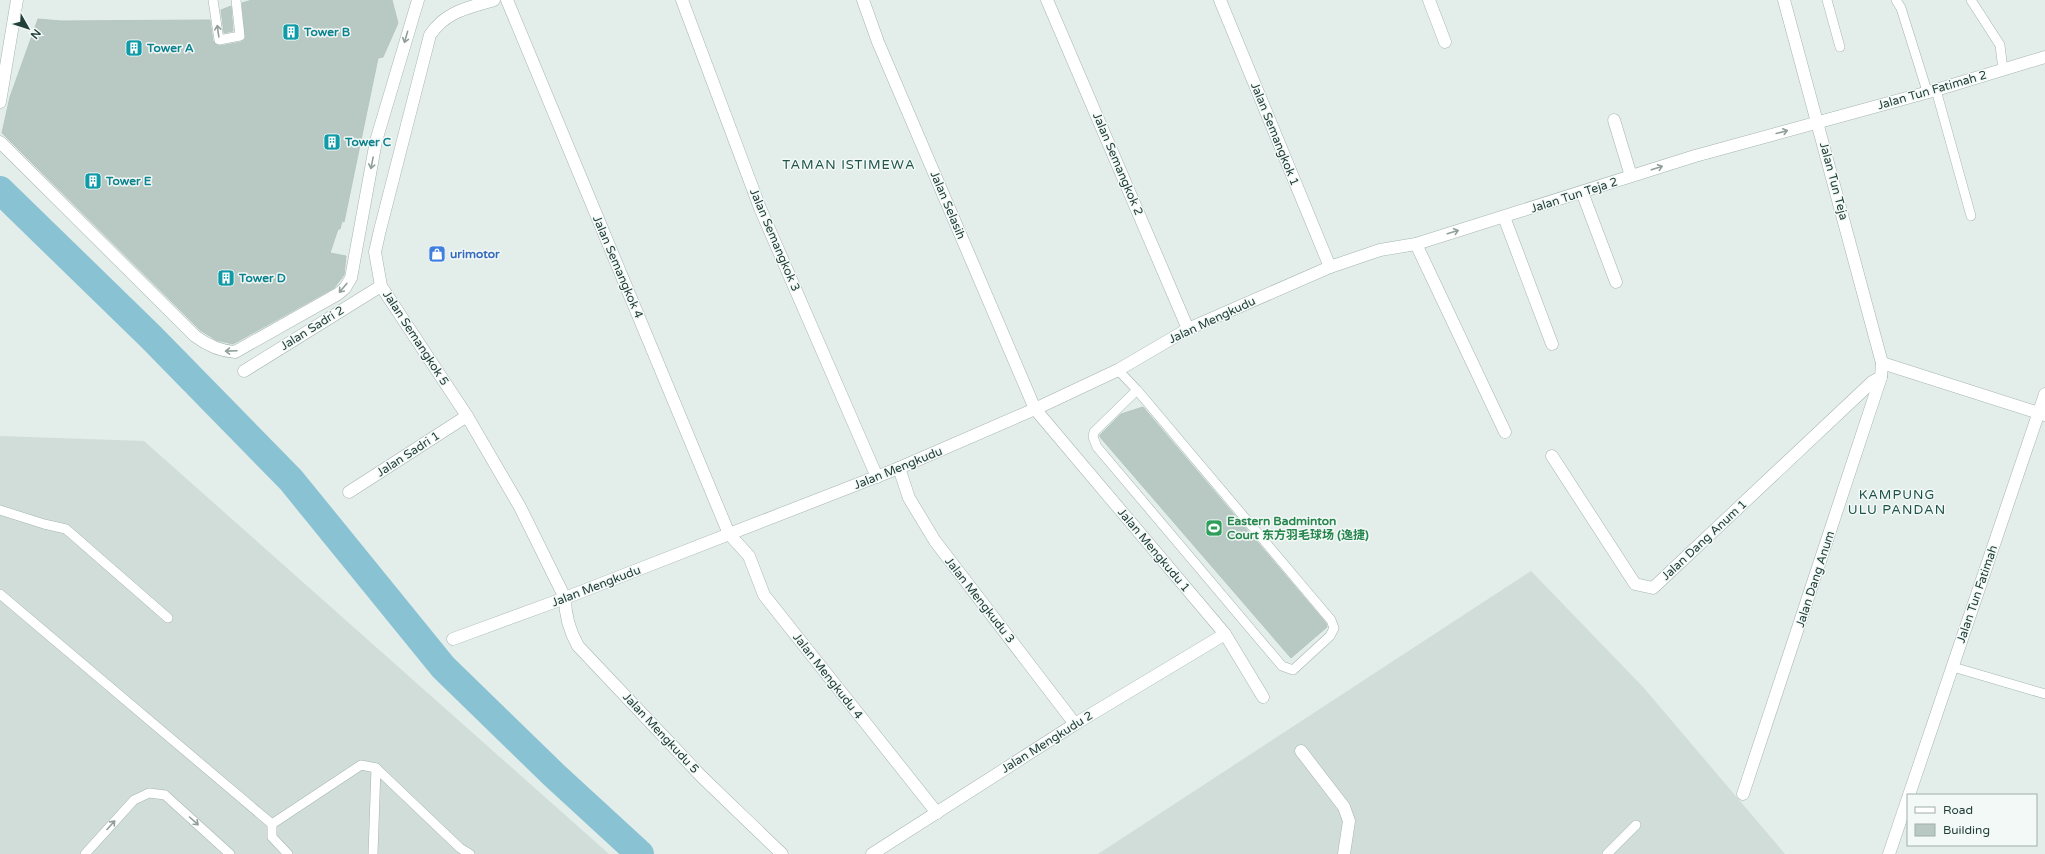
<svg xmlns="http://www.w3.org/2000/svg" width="2045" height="854" font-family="'Varela Round','Noto Sans SC',sans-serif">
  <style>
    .built { fill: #d1ddd8 }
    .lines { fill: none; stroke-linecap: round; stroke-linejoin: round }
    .river { stroke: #89c2d3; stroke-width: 28 }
    .building { fill: #b8c8c2; stroke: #b5c7c1 }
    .lane-casing { stroke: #a5b5b1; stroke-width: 10 }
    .street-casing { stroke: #a5b5b1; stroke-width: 13 }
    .lane { stroke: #fff; stroke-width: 9 }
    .street { stroke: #fff; stroke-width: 12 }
    .oneway { stroke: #909f9c }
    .labels { text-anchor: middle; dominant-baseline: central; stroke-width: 3; stroke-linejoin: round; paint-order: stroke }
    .culture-label { font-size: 12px; font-weight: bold; fill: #0d838f; stroke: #f3f9f7; text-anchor: start }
    .street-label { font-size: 12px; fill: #223f39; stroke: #f3f9f7 }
    .shop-label { font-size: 12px; font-weight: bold; fill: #366cbe; stroke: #f3f9f7; text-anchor: start }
    .leisure-label { font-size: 12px; font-weight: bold; fill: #27864d; stroke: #f3f9f7; text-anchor: start }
    .neighbourhood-label { font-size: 13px; letter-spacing: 1px; fill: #1d5249; stroke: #f3f9f7 }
  </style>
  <rect width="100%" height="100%" fill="#e3ede9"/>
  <!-- built -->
  <g class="built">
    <polygon points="0,436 144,441 609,854 0,854"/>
    <polygon points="1531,571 1643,687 1785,854 1098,854"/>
  </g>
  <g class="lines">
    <!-- river -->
    <polyline class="river" points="0,190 151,337 291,480 443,667 554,775 640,854"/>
  </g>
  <!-- building -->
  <g class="building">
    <polygon points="252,0 392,0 398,23 383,57 378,58 344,222 342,221 340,229 338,229 330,253 346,256 344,275 334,288 233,344 216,340 200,330 2,133 10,97 38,19 61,21 210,20 213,41 217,45 220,46 241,42 245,39 242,3"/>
    <polygon points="231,6 233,31 224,33 221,10"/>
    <polygon points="1143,407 1326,623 1327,627 1291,658 1100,437 1100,435 1121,414"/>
  </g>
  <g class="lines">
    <!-- lane casing -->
    <g class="lane-casing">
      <g id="lane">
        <polyline points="213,0 219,40 240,36 236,0"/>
        <polyline points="1827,0 1840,47"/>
        <polyline points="1896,0 1901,8 1927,91"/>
        <polyline points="1971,0 2000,45 2003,70"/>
        <polyline points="1936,90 1971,216"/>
        <polyline points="1118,370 1137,390 1094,432 1093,437 1097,447 1282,666 1293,670 1330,636 1334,628 1331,620 1137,390"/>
        <polyline points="0,510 44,524 66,529 168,618"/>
        <polyline points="0,594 272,824"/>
        <polyline points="1953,667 2045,694"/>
        <polyline points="85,854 134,800 149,793 165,795 230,854"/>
        <polyline points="288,854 272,837 272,824 361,765 376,768 460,848 470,854"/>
        <polyline points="373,854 376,768"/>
        <polyline points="1607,854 1636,825"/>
      </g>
    </g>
    <!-- street casing -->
    <g class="street-casing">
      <g id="street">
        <path d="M494 0C468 8 446 11 430 35L380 230 375 252 381 286 467 416 520 507 565 598C565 615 569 630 578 646L702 777 782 854"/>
        <polyline points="507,0 729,534 749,556 764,595 937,813"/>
        <polyline points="682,0 760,208 877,477"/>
        <polyline points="863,0 878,42 1035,409 1225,634 1263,697"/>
        <polyline points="1047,0 1188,329"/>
        <polyline points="1220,0 1330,267"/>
        <polyline points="1429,0 1445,42"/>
        <polyline points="0,102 17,0"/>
        <polyline points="1614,120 1631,176"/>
        <path d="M0 142 195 336C207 345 219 351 235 352L338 294 345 288 351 278 376 141 418 0"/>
        <polyline points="1582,192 1616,282"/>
        <polyline points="1504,217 1552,344"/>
        <polyline points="1416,244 1505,432"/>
        <polyline points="1882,363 2045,415"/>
        <polyline points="244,371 381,286"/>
        <polyline points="1552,456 1635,584 1653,588 1872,382 1881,377"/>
        <polyline points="899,468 909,498 935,541 1075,724"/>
        <polyline points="349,492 467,416"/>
        <polyline points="453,639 565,598 899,468 1035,409 1118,370 1188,329 1330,267 1380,250 1416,244 1695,156 1936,90 2045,57"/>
        <polyline points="1301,751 1344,807 1349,821 1344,854"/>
        <polyline points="1743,794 1881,377 1882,363 1784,0"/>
        <polyline points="1909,795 2045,394"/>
        <polyline points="872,854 1075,724 1225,634"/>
        <polyline points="1889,854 1908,798"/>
      </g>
    </g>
    <!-- lane -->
    <use href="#lane" class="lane"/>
    <!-- street -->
    <use href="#street" class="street"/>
  </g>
  <!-- one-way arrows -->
  <defs><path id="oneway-shaft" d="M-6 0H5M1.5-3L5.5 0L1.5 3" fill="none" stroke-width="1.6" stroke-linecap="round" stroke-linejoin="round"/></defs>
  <g class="oneway">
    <use href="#oneway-shaft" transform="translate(218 31) rotate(-98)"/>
    <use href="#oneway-shaft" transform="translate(406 37) rotate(106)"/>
    <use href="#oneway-shaft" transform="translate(1782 132) rotate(-15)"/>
    <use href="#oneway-shaft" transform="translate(372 163) rotate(101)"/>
    <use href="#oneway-shaft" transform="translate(1657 168) rotate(-18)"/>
    <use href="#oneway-shaft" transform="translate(1453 232) rotate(-17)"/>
    <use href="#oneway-shaft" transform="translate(343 288) rotate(130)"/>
    <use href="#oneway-shaft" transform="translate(231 351) rotate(178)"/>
    <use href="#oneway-shaft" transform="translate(194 821) rotate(42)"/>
    <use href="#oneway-shaft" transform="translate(111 825) rotate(-48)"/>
  </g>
  <!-- icons -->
  <defs>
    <g id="building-square" transform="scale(0.9)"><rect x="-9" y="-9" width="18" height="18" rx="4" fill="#0f9aa8" stroke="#f3f9f7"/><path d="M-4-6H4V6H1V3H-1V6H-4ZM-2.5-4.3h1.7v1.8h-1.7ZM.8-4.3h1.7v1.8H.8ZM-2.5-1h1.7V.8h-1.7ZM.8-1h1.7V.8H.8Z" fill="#fff"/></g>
    <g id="shop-square" transform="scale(0.9)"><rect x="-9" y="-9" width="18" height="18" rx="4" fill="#3f7fe0" stroke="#f3f9f7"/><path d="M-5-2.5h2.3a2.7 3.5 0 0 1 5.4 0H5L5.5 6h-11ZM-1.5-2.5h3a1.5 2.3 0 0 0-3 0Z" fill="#fff"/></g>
    <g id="stadium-square" transform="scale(0.9)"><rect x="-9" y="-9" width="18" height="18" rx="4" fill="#2e9e5b" stroke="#f3f9f7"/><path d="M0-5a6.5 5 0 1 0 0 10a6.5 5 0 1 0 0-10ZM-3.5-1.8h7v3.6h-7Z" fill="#fff"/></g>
  </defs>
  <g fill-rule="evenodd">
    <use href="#building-square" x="291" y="32"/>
    <use href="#building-square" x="134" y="48"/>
    <use href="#building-square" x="332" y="142"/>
    <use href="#building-square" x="93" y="181"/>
    <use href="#shop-square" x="437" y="254"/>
    <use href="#building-square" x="226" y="278"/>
    <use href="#stadium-square" x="1214" y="528"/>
  </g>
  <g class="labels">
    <!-- culture labels -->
    <g class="culture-label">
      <text x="304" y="32">Tower B</text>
      <text x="147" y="48">Tower A</text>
      <text x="345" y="142">Tower C</text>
      <text x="106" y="181">Tower E</text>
      <text x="239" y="278">Tower D</text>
    </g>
    <!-- street labels -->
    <g class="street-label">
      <text transform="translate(1932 90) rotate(-16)">Jalan Tun Fatimah 2</text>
      <text transform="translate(1275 134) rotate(68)">Jalan Semangkok 1</text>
      <text transform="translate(1118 164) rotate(67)">Jalan Semangkok 2</text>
      <text transform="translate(1834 181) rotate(75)">Jalan Tun Teja</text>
      <text transform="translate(1574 195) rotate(-18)">Jalan Tun Teja 2</text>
      <text transform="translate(948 205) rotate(67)">Jalan Selasih</text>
      <text transform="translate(775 240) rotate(67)">Jalan Semangkok 3</text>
      <text transform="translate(618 267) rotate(67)">Jalan Semangkok 4</text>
      <text transform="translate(1212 320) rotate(-25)">Jalan Mengkudu</text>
      <text transform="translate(312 328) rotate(-32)">Jalan Sadri 2</text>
      <text transform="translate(416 338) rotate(57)">Jalan Semangkok 5</text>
      <text transform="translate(408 454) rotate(-33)">Jalan Sadri 1</text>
      <text transform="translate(898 468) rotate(-22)">Jalan Mengkudu</text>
      <text transform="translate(1704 540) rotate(-43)">Jalan Dang Anum 1</text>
      <text transform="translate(1154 550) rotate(50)">Jalan Mengkudu 1</text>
      <text transform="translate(1815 579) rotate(-72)">Jalan Dang Anum</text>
      <text transform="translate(596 586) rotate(-21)">Jalan Mengkudu</text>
      <text transform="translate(1977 594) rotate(-71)">Jalan Tun Fatimah</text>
      <text transform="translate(980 600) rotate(52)">Jalan Mengkudu 3</text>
      <text transform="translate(828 676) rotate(52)">Jalan Mengkudu 4</text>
      <text transform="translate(661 733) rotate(47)">Jalan Mengkudu 5</text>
      <text transform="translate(1047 742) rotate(-32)">Jalan Mengkudu 2</text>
    </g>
    <!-- shop labels -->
    <g class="shop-label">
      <text x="450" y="254">urimotor</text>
    </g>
    <!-- leisure labels -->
    <g class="leisure-label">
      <text x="1227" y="521">Eastern Badminton<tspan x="1227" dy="14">Court 东方羽毛球场 (逸捷)</tspan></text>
    </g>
    <!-- neighbourhood labels -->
    <g class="neighbourhood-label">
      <text x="849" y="165">TAMAN ISTIMEWA</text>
      <text x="1897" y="495">KAMPUNG<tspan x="1897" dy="15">ULU PANDAN</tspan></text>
    </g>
  </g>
  <!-- legend -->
  <rect x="1907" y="794" width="130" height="52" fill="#f3f9f7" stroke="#9fafab"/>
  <rect x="1915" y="807" width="20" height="6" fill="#ffffff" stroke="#9fafab"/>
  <text x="1943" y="814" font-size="12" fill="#223f39">Road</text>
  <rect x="1915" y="824" width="20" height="12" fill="#b8c8c2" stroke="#9fafab"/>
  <text x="1943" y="834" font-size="12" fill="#223f39">Building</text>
  <!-- north arrow -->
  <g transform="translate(28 28) rotate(129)" stroke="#f3f9f7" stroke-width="3" paint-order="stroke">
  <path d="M0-3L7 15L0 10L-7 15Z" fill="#223f39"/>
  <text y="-6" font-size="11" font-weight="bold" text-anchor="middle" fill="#223f39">N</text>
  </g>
</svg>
